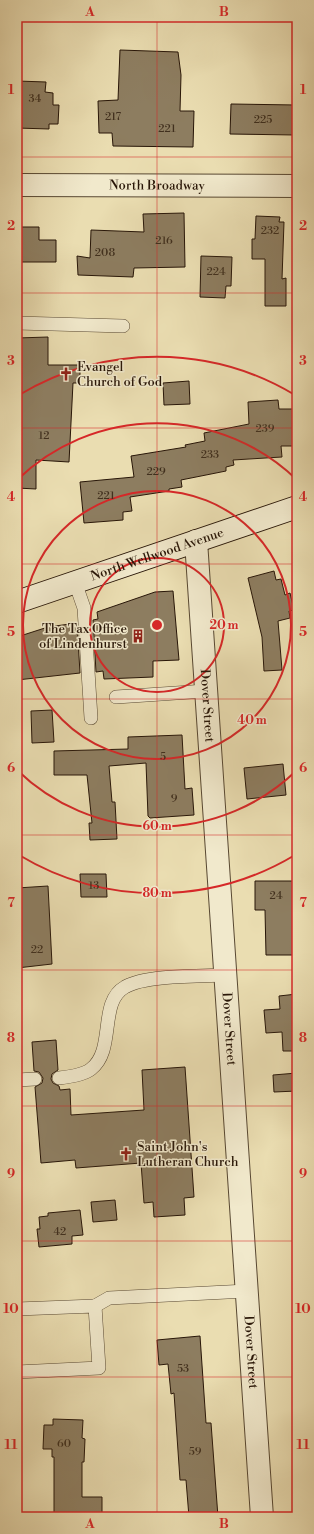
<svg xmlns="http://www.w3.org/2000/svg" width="314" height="1534" font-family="'Libre Bodoni',serif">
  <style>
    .building { fill: #8d7d60; stroke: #281608 }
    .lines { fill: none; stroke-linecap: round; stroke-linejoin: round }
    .lane-casing { stroke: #584832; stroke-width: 14 }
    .street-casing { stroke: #584832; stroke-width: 24 }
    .secondary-casing { stroke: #281608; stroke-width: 24 }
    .lane { stroke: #f1e9cc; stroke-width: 13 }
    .street { stroke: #f1e9cc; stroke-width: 22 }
    .secondary { stroke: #f1e9cc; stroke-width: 22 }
    .grid { fill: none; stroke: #d62828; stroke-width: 1; stroke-opacity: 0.55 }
    .ring { fill: none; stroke: #d62828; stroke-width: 2 }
    .labels { text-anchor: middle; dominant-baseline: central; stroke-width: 3; stroke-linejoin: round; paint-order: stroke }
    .number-label { font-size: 11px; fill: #41301e }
    .street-label { font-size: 13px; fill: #281608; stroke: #f1e9cc }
    .poi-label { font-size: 13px; fill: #281608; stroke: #f1e9cc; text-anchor: start }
    .centre { fill: #d62828; stroke: #f1e9cc; stroke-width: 2 }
    .ring-label { font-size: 12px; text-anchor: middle; font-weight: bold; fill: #d62828; stroke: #f1e9cc; stroke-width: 3; stroke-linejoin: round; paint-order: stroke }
    .neatline { fill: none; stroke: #d62828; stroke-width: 1.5 }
    .grid-label { font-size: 13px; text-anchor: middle; font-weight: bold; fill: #d62828 }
  </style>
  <rect width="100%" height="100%" fill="#eaddb1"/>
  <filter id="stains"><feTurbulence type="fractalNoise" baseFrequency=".005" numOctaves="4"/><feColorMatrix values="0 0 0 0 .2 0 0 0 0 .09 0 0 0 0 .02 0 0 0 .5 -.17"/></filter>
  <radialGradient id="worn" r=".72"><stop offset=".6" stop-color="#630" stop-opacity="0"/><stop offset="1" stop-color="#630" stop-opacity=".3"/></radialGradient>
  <!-- building -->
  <g class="building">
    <polygon points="120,50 178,52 181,75 180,111 194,111 193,147 113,146 112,133 99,133 98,101 118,100"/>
    <polygon points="17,81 46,82 45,92 53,93 53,105 59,105 58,124 49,124 49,129 17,128"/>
    <polygon points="231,104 296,105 295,135 230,134"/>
    <polygon points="184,213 185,267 134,268 133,277 78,275 77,256 90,258 91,230 144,232 143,214"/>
    <polygon points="256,216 280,217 279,222 284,222 282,279 286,278 286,306 265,306 265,259 252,259 252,239 255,239"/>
    <polygon points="17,227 39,227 39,240 56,240 56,262 17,262"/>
    <polygon points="201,256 232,257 231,286 226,286 225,298 200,297"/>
    <polygon points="48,337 48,365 80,365 80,383 73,383 69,462 36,460 36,489 17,488 17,338"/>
    <polygon points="189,381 190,404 164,405 163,383"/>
    <polygon points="278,400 279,409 297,409 297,446 281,446 282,457 233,460 234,465 226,467 226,471 181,480 182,487 169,489 169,491 130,497 132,511 123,512 123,520 84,523 80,482 134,477 131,456 186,447 185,445 205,441 204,433 249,424 248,402"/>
    <polygon points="274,571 276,580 281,579 285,595 290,593 294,610 289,611 290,618 278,621 282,670 264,671 262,637 248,578"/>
    <polygon points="173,591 179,660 153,661 153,677 104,679 103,671 96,672 93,620 98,619 97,612 155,592"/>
    <polygon points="77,623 80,673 17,680 17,637 48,627"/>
    <polygon points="52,710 54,742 32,743 31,711"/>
    <polygon points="182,735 185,789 192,788 194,815 150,818 148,816 146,763 109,766 112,802 115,802 117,839 90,840 89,823 92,823 87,775 54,775 54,751 128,749 128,737"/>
    <polygon points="283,764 286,795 247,799 244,768"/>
    <polygon points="80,874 106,874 107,897 81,897"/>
    <polygon points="255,881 297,881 297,955 266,955 265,910 255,910"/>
    <polygon points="48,886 52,964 17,968 17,888"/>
    <polygon points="297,994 297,1051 283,1051 282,1032 266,1033 264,1010 280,1009 279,996"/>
    <polygon points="56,1040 58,1070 52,1074 51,1079 53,1083 59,1086 60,1090 70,1089 71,1115 144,1110 142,1070 185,1067 194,1197 184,1198 185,1215 154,1217 153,1202 144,1203 141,1163 76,1168 75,1160 41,1163 35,1087 42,1083 43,1078 39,1072 34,1071 32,1042"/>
    <polygon points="297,1073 297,1091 274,1092 273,1075"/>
    <polygon points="115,1200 117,1220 93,1222 91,1202"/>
    <polygon points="80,1210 83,1235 72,1236 72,1244 39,1247 37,1229 40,1229 39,1217 48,1216 48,1213"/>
    <polygon points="200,1336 206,1423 211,1423 218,1517 189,1517 186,1480 180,1480 174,1393 171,1394 168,1364 159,1365 157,1340"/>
    <polygon points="53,1419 83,1420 82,1438 85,1439 84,1462 82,1462 82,1497 102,1497 102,1517 54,1517 54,1457 52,1457 52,1449 43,1449 44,1425 53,1425"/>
  </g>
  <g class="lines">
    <!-- lane casing -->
    <g class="lane-casing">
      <g id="lane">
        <polyline points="17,323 123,326"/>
        <polyline points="75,582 84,608 91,718"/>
        <polyline points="116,697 206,691"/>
        <path d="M59 1078C68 1077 84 1075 91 1069 116 1050 98 1002 125 987 144 975 201 976 225 975"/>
        <polyline points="17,1080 35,1079"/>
        <polyline points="95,1306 109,1298 247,1291"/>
        <polyline points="17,1309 95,1306 99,1368 17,1372"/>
      </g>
    </g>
    <!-- street casing -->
    <g class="street-casing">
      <g id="street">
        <path id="s1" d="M17 185 297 186"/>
        <path id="s2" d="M196 541 262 1517"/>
      </g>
    </g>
    <!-- secondary casing -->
    <g class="secondary-casing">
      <g id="secondary">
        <path id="s3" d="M17 602 297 507"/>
      </g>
    </g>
    <!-- lane -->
    <use href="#lane" class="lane"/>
    <!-- street -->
    <use href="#street" class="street"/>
    <!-- secondary -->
    <use href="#secondary" class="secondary"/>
  </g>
  <!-- grid -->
  <path class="grid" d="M157 17V1517M17 157H297M17 293H297M17 428H297M17 564H297M17 699H297M17 835H297M17 970H297M17 1106H297M17 1241H297M17 1377H297"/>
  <!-- distance rings -->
  <g class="ring">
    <circle cx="157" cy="625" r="67"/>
    <circle cx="157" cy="625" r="134"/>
    <path d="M297 770A201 201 0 0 1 17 770M17 480A201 201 0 0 1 297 480"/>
    <path d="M295 855A268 268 0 0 1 19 855M19 395A268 268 0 0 1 295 395"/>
  </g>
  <!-- icons -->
  <defs>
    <g id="church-bare" transform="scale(1.08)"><path d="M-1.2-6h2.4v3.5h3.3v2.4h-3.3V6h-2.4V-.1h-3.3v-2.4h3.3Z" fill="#8f2418" stroke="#f1e9cc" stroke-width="2.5" paint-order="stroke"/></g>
    <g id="building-bare" transform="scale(1.08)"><path d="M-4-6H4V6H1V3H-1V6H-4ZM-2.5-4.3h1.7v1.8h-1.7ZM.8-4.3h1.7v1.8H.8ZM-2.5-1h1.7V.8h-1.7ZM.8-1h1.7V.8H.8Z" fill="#8f2418" stroke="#f1e9cc" stroke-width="2.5" paint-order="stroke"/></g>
  </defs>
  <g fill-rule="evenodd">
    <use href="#church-bare" x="66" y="374"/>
    <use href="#building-bare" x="138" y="636"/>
    <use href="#church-bare" x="126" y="1154"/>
  </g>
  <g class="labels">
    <!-- number labels -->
    <g class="number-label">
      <text x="35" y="99">34</text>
      <text x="113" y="117">217</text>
      <text x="263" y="120">225</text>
      <text x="167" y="129">221</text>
      <text x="270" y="231">232</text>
      <text x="164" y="241">216</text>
      <text x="105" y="253">208</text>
      <text x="216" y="272">224</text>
      <text x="265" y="429">239</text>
      <text x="44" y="436">12</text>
      <text x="210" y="455">233</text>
      <text x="156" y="472">229</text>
      <text x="106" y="496">221</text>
      <text x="163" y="757">5</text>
      <text x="174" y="799">9</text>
      <text x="94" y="886">13</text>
      <text x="276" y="896">24</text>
      <text x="37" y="950">22</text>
      <text x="60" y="1232">42</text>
      <text x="183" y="1369">53</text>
      <text x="64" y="1444">60</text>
      <text x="195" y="1452">59</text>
    </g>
    <!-- street labels -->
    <g class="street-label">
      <text stroke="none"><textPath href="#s1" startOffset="140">North Broadway</textPath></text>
      <text stroke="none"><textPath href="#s3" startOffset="148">North Wellwood Avenue</textPath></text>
      <text stroke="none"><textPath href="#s2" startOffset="165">Dover Street</textPath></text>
      <text stroke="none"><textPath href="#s2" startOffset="489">Dover Street</textPath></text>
      <text stroke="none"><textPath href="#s2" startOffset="813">Dover Street</textPath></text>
    </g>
    <!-- poi labels -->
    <g class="poi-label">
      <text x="77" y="367">Evangel<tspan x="77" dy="15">Church of God</tspan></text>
      <text x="127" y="629" text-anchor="end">The Tax Office<tspan x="127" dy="15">of Lindenhurst</tspan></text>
      <text x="137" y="1147">Saint John's<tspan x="137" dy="15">Lutheran Church</tspan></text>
    </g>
  </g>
  <circle cx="157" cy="625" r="6" class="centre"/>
  <g class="ring-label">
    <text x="224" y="629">20 m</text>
    <text x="252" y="724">40 m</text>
    <text x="157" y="830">60 m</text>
    <text x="157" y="897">80 m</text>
  </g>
  <!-- margin -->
  <rect width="314" height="1534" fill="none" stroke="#eaddb1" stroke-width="44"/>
  <rect x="22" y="22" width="270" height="1490" class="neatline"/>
  <g class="grid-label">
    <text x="90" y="16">A</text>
    <text x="224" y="16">B</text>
    <text x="11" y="94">1</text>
    <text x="303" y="94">1</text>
    <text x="11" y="230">2</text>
    <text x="303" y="230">2</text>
    <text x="11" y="365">3</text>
    <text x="303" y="365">3</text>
    <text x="11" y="501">4</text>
    <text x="303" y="501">4</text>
    <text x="11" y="636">5</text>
    <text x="303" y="636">5</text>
    <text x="11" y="772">6</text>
    <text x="303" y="772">6</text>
    <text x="11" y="907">7</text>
    <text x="303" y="907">7</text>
    <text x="11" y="1042">8</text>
    <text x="303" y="1042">8</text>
    <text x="11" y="1178">9</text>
    <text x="303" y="1178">9</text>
    <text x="11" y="1313">10</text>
    <text x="303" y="1313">10</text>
    <text x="11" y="1449">11</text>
    <text x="303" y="1449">11</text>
    <text x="90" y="1528">A</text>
    <text x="224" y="1528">B</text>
  </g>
  <rect width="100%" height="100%" filter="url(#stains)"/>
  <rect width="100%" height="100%" fill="url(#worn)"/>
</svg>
